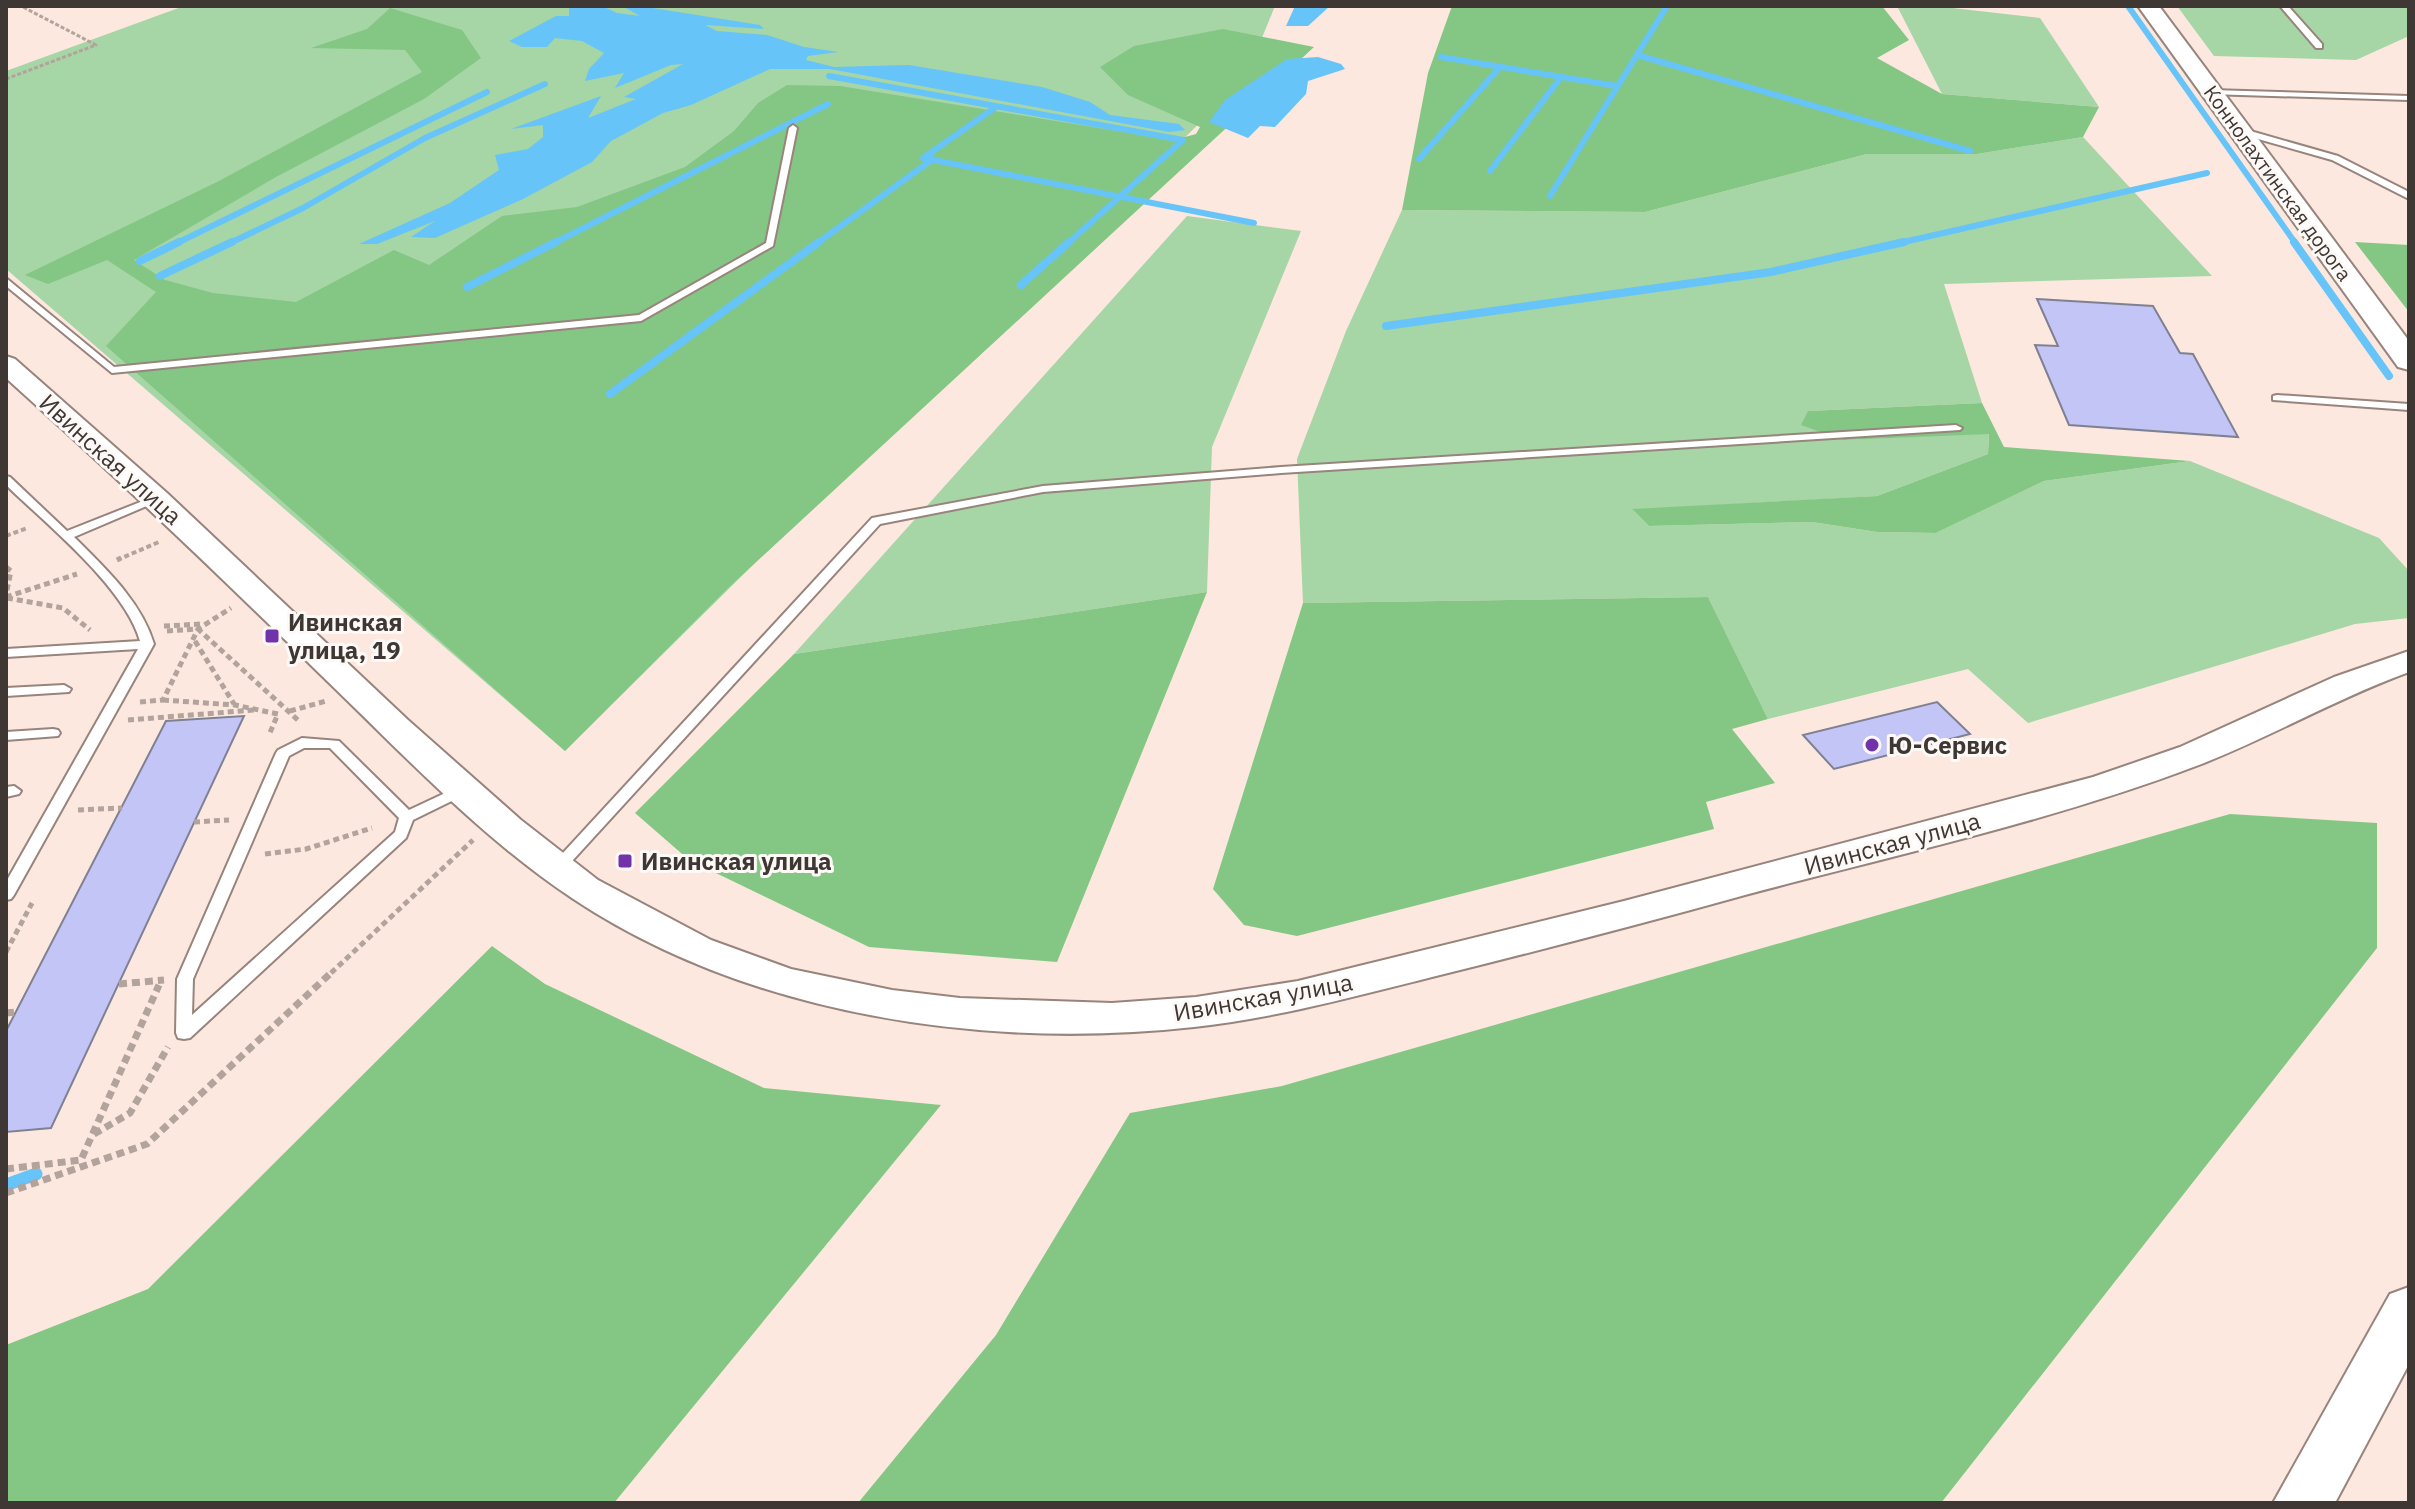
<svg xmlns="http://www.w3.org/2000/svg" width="2415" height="1509" font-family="'IBM Plex Sans',sans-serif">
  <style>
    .green { fill: #a6d5a6 }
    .forest { fill: #84c784 }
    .water { fill: #66c4f8 }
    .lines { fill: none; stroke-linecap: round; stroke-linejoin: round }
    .stream-far2 { stroke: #66c4f8; stroke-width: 6 }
    .stream-far1 { stroke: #66c4f8; stroke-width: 8 }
    .stream { stroke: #66c4f8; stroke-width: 13 }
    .building { fill: #c3c5f7; stroke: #7f8192; stroke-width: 2 }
    .service-casing { stroke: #97847c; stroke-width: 4 }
    .tertiary-casing { stroke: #97847c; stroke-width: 4 }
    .secondary-casing { stroke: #97847c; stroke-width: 4 }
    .path-far3 { stroke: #b2a39c; stroke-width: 3; stroke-dasharray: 4 2; stroke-linecap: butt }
    .path-far2 { stroke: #b2a39c; stroke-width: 4; stroke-dasharray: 5 3; stroke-linecap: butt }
    .path-far1 { stroke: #b2a39c; stroke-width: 5; stroke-dasharray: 6 4; stroke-linecap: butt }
    .path { stroke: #b2a39c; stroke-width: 7; stroke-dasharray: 8 5; stroke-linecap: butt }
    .service { fill: #fff; fill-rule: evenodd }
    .tertiary { fill: #fff; fill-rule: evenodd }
    .secondary { fill: #fff; fill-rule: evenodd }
    .poi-dot { fill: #7133a9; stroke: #fdf9f7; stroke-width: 3 }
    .labels { text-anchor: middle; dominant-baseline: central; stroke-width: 6; stroke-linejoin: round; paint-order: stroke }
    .far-street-label { font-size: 20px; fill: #3f3734; stroke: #fdf9f7 }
    .street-label { font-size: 24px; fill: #3f3734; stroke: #fdf9f7 }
    .poi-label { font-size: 24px; font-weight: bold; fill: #3f3734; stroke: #fdf9f7; text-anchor: start }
  </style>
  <rect width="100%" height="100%" fill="#fce8df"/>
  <!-- green -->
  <g class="green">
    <polygon points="184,6 1275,6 1246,77 565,751 6,269 6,71"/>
    <polygon points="1897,6 1935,6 2040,18 2099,107 1942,94"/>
    <polygon points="2177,6 2409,6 2409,36 2356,60 2214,56"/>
    <polygon points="2083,137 2212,276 1944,284 1982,403 1808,411 1844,440 1989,433 1988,454 1877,496 1633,510 1649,526 1812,522 1877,532 1936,533 2044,481 2190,461 2379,538 2409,571 2409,618 2355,624 2028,723 1968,669 1768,719 1708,597 1303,603 1297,459 1346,331 1402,210 1645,212 1867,154 1977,154"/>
    <polygon points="1187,216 1301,231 1212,447 1207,592 794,654"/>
  </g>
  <!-- forest -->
  <g class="forest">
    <polygon points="1452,6 1882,6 1909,40 1877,58 1942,94 2099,107 2083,137 1977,154 1867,154 1645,212 1402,210 1428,73"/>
    <polygon points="390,8 462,30 481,58 424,99 276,177 134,260 165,280 213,293 296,302 394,250 429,265 502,216 577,207 685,167 734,131 758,103 787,85 840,86 1174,140 1196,134 1200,127 1128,95 1100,67 1134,46 1223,29 1314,47 727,589 565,751 106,346 156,292 107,260 48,284 25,275 217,182 422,72 405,50 311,48 367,29"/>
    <polygon points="2355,242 2409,245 2409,312"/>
    <polygon points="1982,403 2004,447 2190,461 2044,481 1936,533 1877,532 1812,522 1649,526 1632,509 1877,496 1988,454 1989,434 1844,440 1801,425 1808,411"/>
    <polygon points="1207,592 1057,962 869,947 689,860 635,813 794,654"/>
    <polygon points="1708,597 1768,719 1732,729 1775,783 1706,802 1714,829 1297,936 1244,925 1213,889 1303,603"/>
    <polygon points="2230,814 2377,823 2377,948 1941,1503 858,1503 996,1335 1130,1113 1282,1086"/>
    <polygon points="492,946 545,984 764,1088 941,1105 614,1503 6,1503 6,1345 148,1289"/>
  </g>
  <!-- water -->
  <g class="water">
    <polygon points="569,6 602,6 617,13 640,16 624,7 640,6 760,25 764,29 705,25 717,31 767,35 804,47 838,52 808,56 806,60 834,67 909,65 1042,87 1090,102 1110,115 1179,124 1185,130 1169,132 830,69 770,69 691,105 663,113 611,141 592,162 523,199 435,238 411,237 435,221 377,244 359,244 450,203 499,170 495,155 528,149 543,137 543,125 511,129 601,96 588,118 636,99 624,97 683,64 671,65 615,88 624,73 585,81 589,69 604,53 582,41 555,38 547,47 522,47 509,41 556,16 569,16"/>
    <polygon points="1295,6 1330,6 1308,26 1286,26"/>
    <polygon points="1318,57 1341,64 1345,69 1308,81 1306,94 1275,127 1260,126 1248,138 1209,122 1225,100 1287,59"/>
  </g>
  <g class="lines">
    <!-- stream-far2 -->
    <g class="stream-far2">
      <polyline points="2128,6 2296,244"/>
      <polyline points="1637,55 1970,151"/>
      <polyline points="1441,57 1617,86"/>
      <polyline points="829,76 1183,140 1067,244"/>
      <polyline points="996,107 923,158 1254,223"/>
      <polyline points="1419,159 1500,67"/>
      <polyline points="1490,171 1561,77"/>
      <polyline points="1550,196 1667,6"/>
      <polyline points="175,244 487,92"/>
      <polyline points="228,244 303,208 425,138 545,84"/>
      <polyline points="552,244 828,104"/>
      <polyline points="816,244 933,159"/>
      <polyline points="1895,244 2207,173"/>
    </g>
    <!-- stream-far1 -->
    <g class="stream-far1">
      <polyline points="2294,242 2389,376"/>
      <polyline points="140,261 179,242"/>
      <polyline points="160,276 232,242"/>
      <polyline points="1021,285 1069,242"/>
      <polyline points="467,287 556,242"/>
      <polyline points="1386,326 1771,272 1904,242"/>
      <polyline points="610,394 819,242"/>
    </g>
    <!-- stream -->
    <polyline class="stream" points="6,1185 36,1174"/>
  </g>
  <!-- building -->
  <g class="building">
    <polygon points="2037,299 2153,306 2180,353 2193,354 2238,437 2069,425 2035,345 2058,346"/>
    <polygon points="1937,702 1970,734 1834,769 1803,735"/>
    <polygon points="244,716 51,1128 6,1132 6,1031 166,721"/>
  </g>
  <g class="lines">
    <!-- service casing -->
    <g class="service-casing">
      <g id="service">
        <polygon points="2280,6 2288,6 2322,44 2322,48 2316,48"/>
        <polygon points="2211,90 2409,96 2409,100 2208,94 2207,92"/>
        <polygon points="793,125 797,128 773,246 641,321 112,373 6,286 6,278 114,367 639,315 766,243 789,128"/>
        <polygon points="2240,128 2338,156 2409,192 2409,199 2332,160 2237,133 2236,131"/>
        <polygon points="2277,395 2409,404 2409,410 2273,400 2273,396"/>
        <polygon points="1956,425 1962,428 1960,430 1281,473 1043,492 880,524 563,871 553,871 550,867 872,518 1043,486 1281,467"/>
        <path d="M6 476 10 477 67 531 153 497H161L163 499 74 537C105 568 141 601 154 644L14 895 11 899 6 900V882L138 649 6 657V649L140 641C125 587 46 524 6 485Z"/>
        <polygon points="64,685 71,689 69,692 6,696 6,688"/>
        <polygon points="53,729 58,730 60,733 58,736 6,740 6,732"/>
        <path d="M302 738 339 741 409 810 458 787H468L470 790 468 793 413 820 406 838 190 1038 184 1039 178 1038 176 1033 177 979 276 753 278 750ZM304 748H330L399 818 395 832 192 1015 193 979 289 756Z"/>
        <polygon points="14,786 21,791 19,794 6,797 6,787"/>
      </g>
    </g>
    <!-- tertiary casing -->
    <g class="tertiary-casing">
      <path id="tertiary" d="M6 356 15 359 167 493 408 720 521 820 598 880 711 940 791 969 892 990 960 998 1112 1003 1196 997 1298 981 1624 901 2093 777 2180 747 2334 677 2409 651V672C2337 698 2271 737 2199 765 2055 820 1895 855 1745 895 1641 924 1537 951 1432 977 1353 997 1275 1018 1194 1027 986 1050 749 1016 572 898 481 838 398 749 320 674 217 573 113 474 6 378Z"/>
    </g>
    <!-- secondary casing -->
    <g class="secondary-casing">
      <g id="secondary">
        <polygon points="2138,6 2159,6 2409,341 2409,370 2398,367"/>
        <polygon points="2409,1287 2409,1364 2335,1503 2273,1503 2390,1294"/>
      </g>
    </g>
    <!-- path-far3 -->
    <polyline class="path-far3" points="6,79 96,45 21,6"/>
    <!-- path-far2 -->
    <g class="path-far2">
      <polyline points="6,536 27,528"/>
      <polyline points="117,560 159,542"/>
    </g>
    <!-- path-far1 -->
    <g class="path-far1">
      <polyline points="117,560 121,558"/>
      <polyline points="6,567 11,571 6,595"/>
      <polyline points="6,597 77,574"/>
      <polyline points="7,598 63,608 90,630"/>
      <polyline points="164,626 201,624"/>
      <polyline points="167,631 198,629 300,722"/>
      <polyline points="195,641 234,704"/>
      <polyline points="163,700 235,705 278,714 269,735"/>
      <polyline points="140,702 163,700 198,629 231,608"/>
      <polyline points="290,711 326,701"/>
      <polyline points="128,720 254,710"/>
      <polyline points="78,810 122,808"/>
      <polyline points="194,822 229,820"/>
      <polyline points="265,854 306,849 372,828"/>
      <polyline points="6,952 32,903"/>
      <polyline points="331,973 473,840"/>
    </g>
    <!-- path -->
    <g class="path">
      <polyline points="119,984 164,980"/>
      <polyline points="6,1013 16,1012"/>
      <polyline points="94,1134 130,1113 168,1047"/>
      <polyline points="6,1169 81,1160 159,985"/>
      <polyline points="6,1193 147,1144 333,971"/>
    </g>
    <!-- service -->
    <use href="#service" class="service"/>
    <!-- tertiary -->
    <use href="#tertiary" class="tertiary"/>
    <!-- secondary -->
    <use href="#secondary" class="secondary"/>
  </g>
  <!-- markers -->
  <g class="poi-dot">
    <rect x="264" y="628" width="16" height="16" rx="4"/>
    <circle cx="1872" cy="745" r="8"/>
    <rect x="617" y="853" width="16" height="16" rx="4"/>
  </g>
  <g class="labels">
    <!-- far-street labels -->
    <g class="far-street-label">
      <text transform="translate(2278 183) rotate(54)">Коннолахтинская дорога</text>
    </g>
    <!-- street labels -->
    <g class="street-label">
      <text transform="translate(111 459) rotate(42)">Ивинская улица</text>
      <text transform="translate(1892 843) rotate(-15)">Ивинская улица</text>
      <text transform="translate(1263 997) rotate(-10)">Ивинская улица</text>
    </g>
    <!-- poi labels -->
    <g class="poi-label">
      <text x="288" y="622">Ивинская<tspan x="288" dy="28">улица, 19</tspan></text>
      <text x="1888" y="745">Ю-Сервис</text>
      <text x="641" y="861">Ивинская улица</text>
    </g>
  </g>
  <!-- border -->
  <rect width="2415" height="1509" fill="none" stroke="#3f3734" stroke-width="16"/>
</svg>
